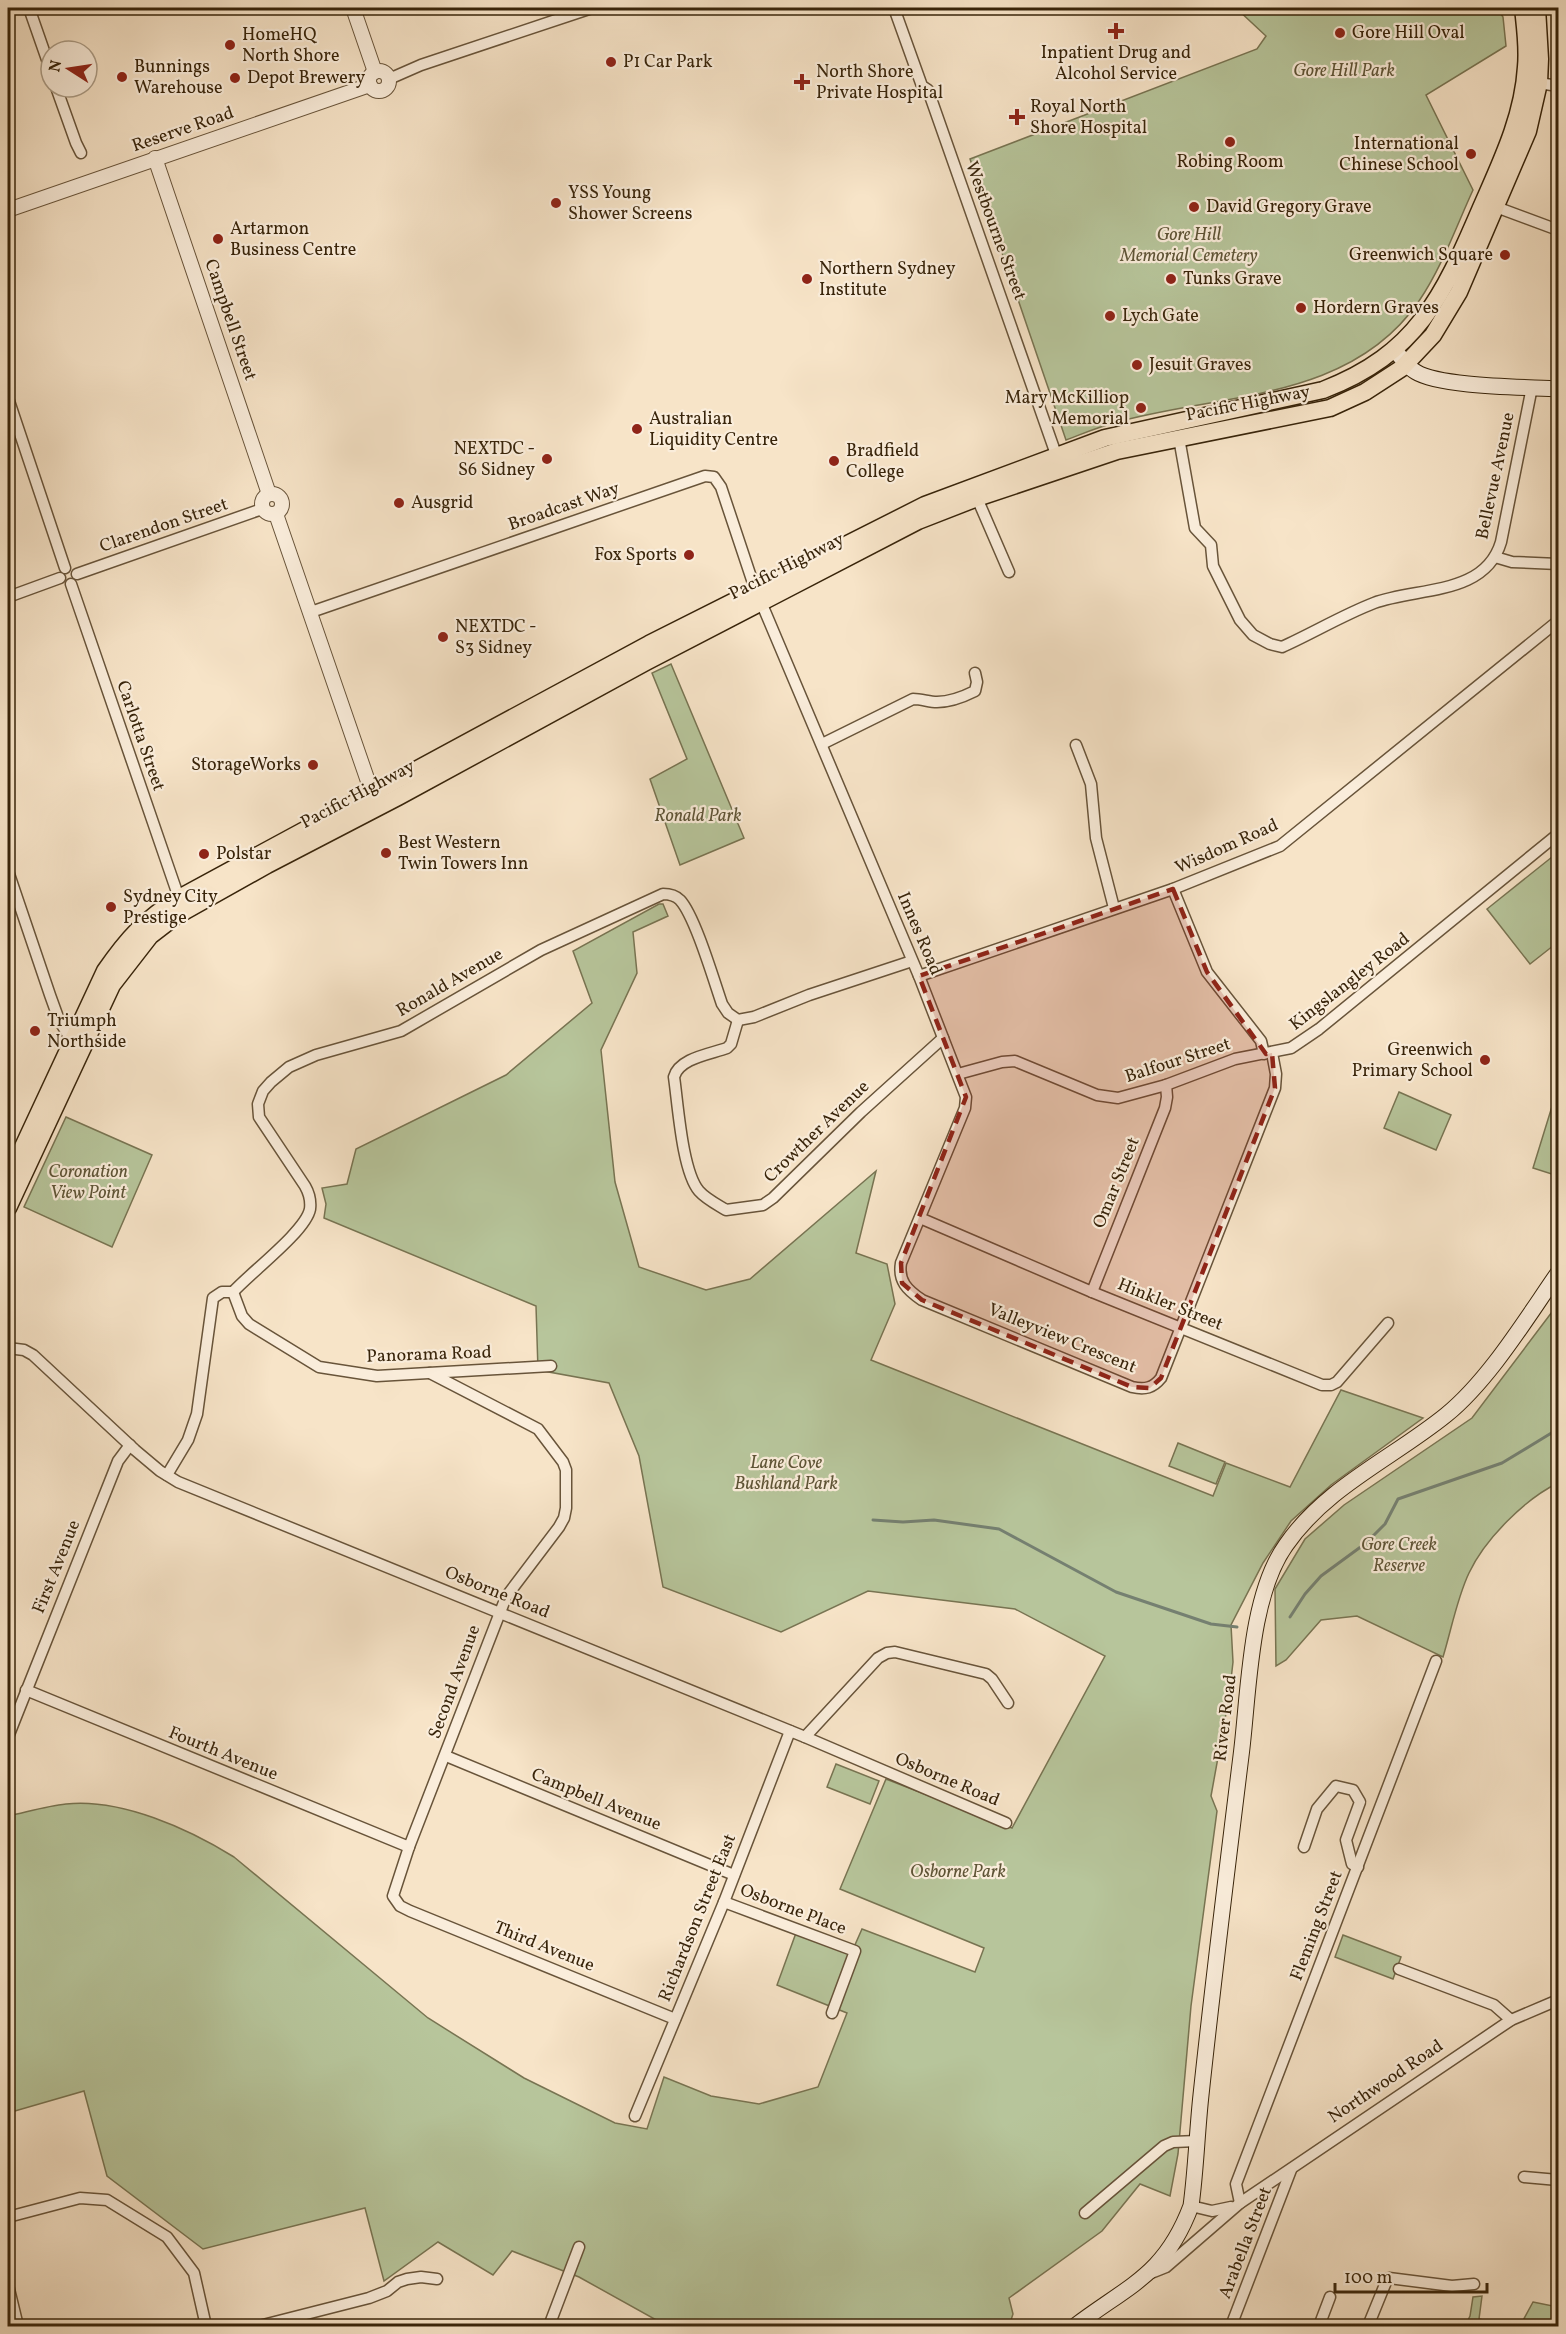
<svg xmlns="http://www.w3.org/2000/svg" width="1566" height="2334" font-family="Vollkorn,serif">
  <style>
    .green { fill: #b7c59b; stroke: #787452; stroke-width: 1.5 }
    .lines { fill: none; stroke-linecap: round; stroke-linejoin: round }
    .stream { stroke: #758071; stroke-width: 3 }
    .minor-casing { stroke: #68543a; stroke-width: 13 }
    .tertiary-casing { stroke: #68543a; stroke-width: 16 }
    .secondary-casing { stroke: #38240a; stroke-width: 17 }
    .primary-casing { stroke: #38240a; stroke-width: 19 }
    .minor { stroke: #faeddb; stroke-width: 10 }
    .tertiary { stroke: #faeddb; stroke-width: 14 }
    .secondary { stroke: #faeddb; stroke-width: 15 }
    .primary { stroke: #f7e4c8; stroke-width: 16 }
    .marked { fill: #8f2418; fill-opacity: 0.2; stroke: #8f2418; stroke-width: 4.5; stroke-dasharray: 12 8; stroke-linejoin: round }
    .poi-dot { fill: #8f2418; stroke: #faeddb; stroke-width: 2 }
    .labels { text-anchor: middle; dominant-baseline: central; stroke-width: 4.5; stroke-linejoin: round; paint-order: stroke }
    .poi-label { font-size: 18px; fill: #38240a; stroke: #faeddb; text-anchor: start }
    .park-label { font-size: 18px; font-style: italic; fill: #5e5436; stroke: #faeddb }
    .street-label { font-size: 18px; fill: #38240a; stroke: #faeddb }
  </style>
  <rect width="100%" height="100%" fill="#f7e4c8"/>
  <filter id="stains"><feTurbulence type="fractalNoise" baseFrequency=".00333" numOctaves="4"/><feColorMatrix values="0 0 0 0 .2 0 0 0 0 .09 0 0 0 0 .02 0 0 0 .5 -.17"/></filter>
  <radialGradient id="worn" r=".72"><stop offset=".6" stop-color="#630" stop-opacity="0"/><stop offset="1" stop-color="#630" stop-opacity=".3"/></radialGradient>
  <!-- green -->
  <g class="green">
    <path d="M1236 8H1497L1503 17 1506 46 1426 95 1473 190C1456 227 1442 267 1419 301 1350 402 1219 393 1114 423 1098 427 1082 434 1066 440L970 159 1257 49 1266 36Z"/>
    <polygon points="671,664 744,838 680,865 650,779 687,759 652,673"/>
    <polygon points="1552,857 1558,866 1558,942 1530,964 1487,909"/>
    <path d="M659 904H663L668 916 633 932 637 973 601 1050 615 1182 639 1267 706 1290 750 1279 876 1171 856 1253 887 1264 895 1304 871 1360 1213 1496 1226 1463 1290 1487 1341 1390 1423 1418 1331 1485 1291 1521 1263 1563 1231 1625 1233 1662 1229 1697 1211 1796 1217 1811 1191 2006 1178 2154 1170 2196 1140 2184 1102 2231 1009 2298 1013 2314 1009 2326H667L579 2277 512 2251 493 2275 438 2242 384 2281 365 2208 203 2249 107 2176 84 2091 8 2113V1816C27 1812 47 1806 66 1804 121 1798 189 1829 234 1857L428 2018 524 2078 615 2123 647 2129 664 2077 711 2096 759 2104 818 2087 847 2013 777 1985 796 1933 854 1947 862 1929 975 1972 984 1948 840 1889 886 1779 1012 1828 1105 1656 1015 1609 868 1591 781 1632 663 1587 639 1456 609 1383 538 1370 536 1306 324 1218 326 1204 322 1188 347 1184 356 1149 506 1075 592 1003 573 951Z"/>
    <polygon points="1558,1087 1558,1176 1533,1168"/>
    <polygon points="1399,1092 1451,1115 1436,1150 1384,1128"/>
    <polygon points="66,1117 152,1155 112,1247 24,1207"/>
    <path d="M1558 1304V1483C1525 1499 1485 1539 1469 1573 1457 1598 1451 1631 1443 1657L1357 1616 1321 1620 1286 1660 1276 1666 1275 1589 1305 1539 1344 1505 1472 1418Z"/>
    <polygon points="1178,1443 1225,1462 1216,1484 1169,1466"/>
    <polygon points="836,1764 879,1781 870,1804 827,1787"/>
    <polygon points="1343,1935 1401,1957 1393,1979 1335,1957"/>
    <polygon points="1482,2296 1479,2319 1507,2326 1465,2326 1470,2316 1473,2297"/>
    <polygon points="1533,2302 1558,2307 1558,2326 1520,2326"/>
  </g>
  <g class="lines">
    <!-- stream -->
    <g class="stream">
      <polyline points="873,1520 903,1522 934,1520 999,1529 1116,1592 1211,1624 1237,1627"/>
      <polyline points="1290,1617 1305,1594 1321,1576 1366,1543 1385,1524 1398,1499 1502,1463 1558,1429"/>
    </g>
    <!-- minor casing -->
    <g class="minor-casing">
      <g id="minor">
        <polyline points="29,8 51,71"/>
        <polyline points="894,8 922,86 928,90 1058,460"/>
        <polyline points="389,79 421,65 592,8"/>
        <polyline points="1539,83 1558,86"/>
        <polyline points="56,87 76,143 81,153"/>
        <polyline points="1496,207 1558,230"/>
        <polyline points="8,398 65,568"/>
        <path d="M1179 438 1195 528 1211 545 1213 566 1240 620 1253 635 1270 644 1282 647C1313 633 1343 615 1374 603 1417 587 1485 596 1501 542L1532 387"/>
        <polyline points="977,498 1009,572"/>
        <polyline points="1495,557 1512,562 1558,564"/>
        <polyline points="77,574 262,509"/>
        <polyline points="71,584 179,898"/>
        <polyline points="8,597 60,578"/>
        <path d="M761 602 919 976 966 1097 965 1108 901 1263C898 1281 907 1290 922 1300L1132 1387C1145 1390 1153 1388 1161 1378L1275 1088 1276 1074 1272 1053"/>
        <polyline points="311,612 705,476 714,477 721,487 755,589"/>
        <path d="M822 744 913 699C922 699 929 702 937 702 951 702 963 697 975 691L977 682 975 673"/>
        <polyline points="1076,745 1091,784 1096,838 1114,908"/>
        <polyline points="8,871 50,995 59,1020 71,1040"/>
        <polyline points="1173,889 1207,972 1261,1041 1264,1054"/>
        <polyline points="919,976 1173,889 1280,846 1558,621"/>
        <path d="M738 1020 731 1044 727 1048C711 1054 679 1058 674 1077 678 1104 682 1171 699 1191 706 1199 718 1205 726 1210L763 1205 773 1198 861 1112 943 1038"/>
        <polyline points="958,1074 1002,1062 1015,1061 1097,1095 1118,1098 1166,1085 1235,1059 1291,1048 1319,1029 1558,834"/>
        <polyline points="920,1218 1092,1292 1322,1385 1331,1385 1337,1382 1388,1323"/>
        <path d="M233 1292C250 1273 306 1231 310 1209 311 1201 309 1193 305 1186L259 1117 258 1104 263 1091 271 1082 289 1067 316 1055 401 1031 541 950 663 894C670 894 675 895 680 900 695 916 714 981 722 1004L728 1013 738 1020 754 1017 809 995 912 961"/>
        <polyline points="233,1292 242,1316 249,1324 319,1367 377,1376 551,1366"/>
        <polyline points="1092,1292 1165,1108 1167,1097 1166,1085"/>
        <polyline points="8,1348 24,1350 33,1355 135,1450 160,1471 178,1482 805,1737 1006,1823"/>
        <polyline points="430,1373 538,1429 563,1462 566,1470 566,1508 564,1518 559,1527 506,1597 409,1847 393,1896 400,1906 410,1911 675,2019"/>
        <polyline points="167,1475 188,1440 197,1414 213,1298 222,1292 233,1292"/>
        <polyline points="26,1690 409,1847"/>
        <polyline points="8,1737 118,1461 130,1445"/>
        <polyline points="805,1737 878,1658 887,1653 895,1652 986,1674 992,1679 1008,1703"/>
        <polyline points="446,1756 734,1875"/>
        <polyline points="1304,1847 1317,1809 1336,1786 1353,1790 1360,1802 1346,1840 1352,1864 1358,1867"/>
        <polyline points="724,1902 855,1951 832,2013"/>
        <polyline points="1399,1969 1494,2005 1511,2020"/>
        <polyline points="635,2116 724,1902 790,1731"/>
        <polyline points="1524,2177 1558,2180"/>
        <polyline points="1240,2203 1236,2184 1436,1661"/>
        <polyline points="1191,2206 1212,2211 1231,2207"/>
        <polyline points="1085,2213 1164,2146 1173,2142 1197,2141"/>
        <polyline points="8,2217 80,2198 107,2200 167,2237 194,2273 206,2326"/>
        <polyline points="1151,2273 1166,2267 1240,2203 1511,2020 1558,2000"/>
        <polyline points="8,2285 18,2326"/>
        <polyline points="259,2326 369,2298 387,2291 398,2282 407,2279 421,2277 437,2279"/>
        <polyline points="549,2326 579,2247"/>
        <polyline points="1231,2326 1291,2170"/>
        <polyline points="1319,2326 1330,2297"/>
        <polyline points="1368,2326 1386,2282 1389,2278 1452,2286 1474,2284"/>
      </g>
    </g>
    <!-- tertiary casing -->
    <g class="tertiary-casing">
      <g id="tertiary">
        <polyline points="353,8 375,72"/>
        <circle cx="379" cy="81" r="10"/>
        <polyline points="155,158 269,494"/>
        <polyline points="8,210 370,85"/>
        <circle cx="272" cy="504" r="10"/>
        <polyline points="276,514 372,793"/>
      </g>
    </g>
    <!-- secondary casing -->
    <g class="secondary-casing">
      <g id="secondary">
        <path d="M1394 349C1401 357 1407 367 1416 372 1440 387 1528 387 1558 389"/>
        <path d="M1075 2326C1129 2285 1165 2275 1191 2206 1196 2169 1197 2132 1201 2095 1213 1982 1227 1869 1241 1756 1249 1694 1249 1597 1286 1545 1326 1487 1393 1458 1446 1415 1489 1380 1526 1319 1558 1273"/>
      </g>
    </g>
    <!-- primary casing -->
    <g class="primary-casing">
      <g id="primary">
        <path d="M8 1179 105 971C127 939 145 919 179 898L649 644 925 505 1105 438 1323 390C1417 354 1443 296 1480 210 1500 164 1523 118 1526 67 1528 47 1525 27 1523 8"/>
        <polyline points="8,1208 112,985 150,936 176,916 267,865 398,797 646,662 918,521 977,498 1117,451 1330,408 1365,392 1402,368 1433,335 1459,292 1528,131 1539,83 1540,59 1537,8"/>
      </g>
    </g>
    <!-- minor -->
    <use href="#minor" class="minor"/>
    <!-- tertiary -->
    <use href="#tertiary" class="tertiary"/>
    <!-- secondary -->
    <use href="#secondary" class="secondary"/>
    <!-- primary -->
    <use href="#primary" class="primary"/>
  </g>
  <!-- marked area -->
  <path class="marked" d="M1173 889 1207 972 1266 1054 1272 1053 1275 1088 1161 1378 1150 1388 1132 1387 922 1300 902 1283 901 1263 966 1097 919 976Z"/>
  <!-- markers -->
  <g class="poi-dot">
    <path d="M1113 22h6v6h6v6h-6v6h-6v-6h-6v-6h6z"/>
    <circle cx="1340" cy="33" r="6"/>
    <circle cx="230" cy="45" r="6"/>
    <circle cx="611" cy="62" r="6"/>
    <circle cx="122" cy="77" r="6"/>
    <circle cx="235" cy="78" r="6"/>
    <path d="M799 73h6v6h6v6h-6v6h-6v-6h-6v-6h6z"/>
    <path d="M1014 108h6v6h6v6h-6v6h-6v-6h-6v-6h6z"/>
    <circle cx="1230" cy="142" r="6"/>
    <circle cx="1471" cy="154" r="6"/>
    <circle cx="556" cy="203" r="6"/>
    <circle cx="1194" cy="207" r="6"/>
    <circle cx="218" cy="239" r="6"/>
    <circle cx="1505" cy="255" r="6"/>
    <circle cx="807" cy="279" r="6"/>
    <circle cx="1171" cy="279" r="6"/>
    <circle cx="1301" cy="308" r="6"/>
    <circle cx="1110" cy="316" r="6"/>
    <circle cx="1137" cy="365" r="6"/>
    <circle cx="1141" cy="408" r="6"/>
    <circle cx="637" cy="429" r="6"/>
    <circle cx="547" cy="459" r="6"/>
    <circle cx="834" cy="461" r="6"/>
    <circle cx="399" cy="503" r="6"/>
    <circle cx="689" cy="555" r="6"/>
    <circle cx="443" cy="637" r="6"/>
    <circle cx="313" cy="765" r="6"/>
    <circle cx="386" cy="853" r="6"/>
    <circle cx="204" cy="854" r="6"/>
    <circle cx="111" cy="907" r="6"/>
    <circle cx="35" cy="1031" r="6"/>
    <circle cx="1485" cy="1060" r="6"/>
  </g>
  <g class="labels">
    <!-- poi labels -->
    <g class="poi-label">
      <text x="1352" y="33">Gore Hill Oval</text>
      <text x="242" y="35">HomeHQ<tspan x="242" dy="21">North Shore</tspan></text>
      <text x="1116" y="53" text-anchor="middle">Inpatient Drug and<tspan x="1116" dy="21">Alcohol Service</tspan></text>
      <text x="623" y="62">P1 Car Park</text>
      <text x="134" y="67">Bunnings<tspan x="134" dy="21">Warehouse</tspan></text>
      <text x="816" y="72">North Shore<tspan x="816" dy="21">Private Hospital</tspan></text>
      <text x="247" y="78">Depot Brewery</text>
      <text x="1030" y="107">Royal North<tspan x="1030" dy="21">Shore Hospital</tspan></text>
      <text x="1459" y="144" text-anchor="end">International<tspan x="1459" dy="21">Chinese School</tspan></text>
      <text x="1230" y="162" text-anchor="middle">Robing Room</text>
      <text x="568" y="193">YSS Young<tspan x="568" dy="21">Shower Screens</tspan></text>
      <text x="1206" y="207">David Gregory Grave</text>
      <text x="230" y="229">Artarmon<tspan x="230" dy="21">Business Centre</tspan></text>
      <text x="1493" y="255" text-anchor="end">Greenwich Square</text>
      <text x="819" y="269">Northern Sydney<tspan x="819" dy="21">Institute</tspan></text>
      <text x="1183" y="279">Tunks Grave</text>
      <text x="1313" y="308">Hordern Graves</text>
      <text x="1122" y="316">Lych Gate</text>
      <text x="1149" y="365">Jesuit Graves</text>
      <text x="1129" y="398" text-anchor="end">Mary McKilliop<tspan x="1129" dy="21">Memorial</tspan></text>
      <text x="649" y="419">Australian<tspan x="649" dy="21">Liquidity Centre</tspan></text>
      <text x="535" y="449" text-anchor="end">NEXTDC -<tspan x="535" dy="21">S6 Sidney</tspan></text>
      <text x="846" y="451">Bradfield<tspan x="846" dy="21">College</tspan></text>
      <text x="411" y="503">Ausgrid</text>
      <text x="677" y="555" text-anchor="end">Fox Sports</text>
      <text x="455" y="627">NEXTDC -<tspan x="455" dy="21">S3 Sidney</tspan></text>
      <text x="301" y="765" text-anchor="end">StorageWorks</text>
      <text x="398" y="843">Best Western<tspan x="398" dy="21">Twin Towers Inn</tspan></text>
      <text x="216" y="854">Polstar</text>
      <text x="123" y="897">Sydney City<tspan x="123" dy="21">Prestige</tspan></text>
      <text x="47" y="1021">Triumph<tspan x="47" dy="21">Northside</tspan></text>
      <text x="1473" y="1050" text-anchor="end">Greenwich<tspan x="1473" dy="21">Primary School</tspan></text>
    </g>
    <!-- park labels -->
    <g class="park-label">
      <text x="1344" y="71">Gore Hill Park</text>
      <text x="1189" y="235">Gore Hill<tspan x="1189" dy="21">Memorial Cemetery</tspan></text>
      <text x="698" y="816">Ronald Park</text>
      <text x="88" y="1172">Coronation<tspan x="88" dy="21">View Point</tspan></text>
      <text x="786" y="1463">Lane Cove<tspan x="786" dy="21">Bushland Park</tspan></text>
      <text x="1399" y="1545">Gore Creek<tspan x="1399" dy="21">Reserve</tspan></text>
      <text x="958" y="1872">Osborne Park</text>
    </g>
    <!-- street labels -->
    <g class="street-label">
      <text transform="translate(183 130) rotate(-19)">Reserve Road</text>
      <text transform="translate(995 231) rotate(70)">Westbourne Street</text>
      <text transform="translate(230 320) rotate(71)">Campbell Street</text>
      <text transform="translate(1248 404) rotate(-11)">Pacific Highway</text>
      <text transform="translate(1496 476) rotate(-78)">Bellevue Avenue</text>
      <text transform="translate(564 507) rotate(-19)">Broadcast Way</text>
      <text transform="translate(164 526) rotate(-19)">Clarendon Street</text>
      <text transform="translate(787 567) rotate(-27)">Pacific Highway</text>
      <text transform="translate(140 736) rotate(71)">Carlotta Street</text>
      <text transform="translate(358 795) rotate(-28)">Pacific Highway</text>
      <text transform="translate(1227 847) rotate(-24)">Wisdom Road</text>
      <text transform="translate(919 934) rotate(67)">Innes Road</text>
      <text transform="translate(1350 982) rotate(-38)">Kingslangley Road</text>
      <text transform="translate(450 983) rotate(-30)">Ronald Avenue</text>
      <text transform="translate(1178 1061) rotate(-18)">Balfour Street</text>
      <text transform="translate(817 1132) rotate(-44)">Crowther Avenue</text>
      <text transform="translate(1117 1183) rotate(-68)">Omar Street</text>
      <text transform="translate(1170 1305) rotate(22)">Hinkler Street</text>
      <text transform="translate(1062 1339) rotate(22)">Valleyview Crescent</text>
      <text transform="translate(429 1355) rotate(-2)">Panorama Road</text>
      <text transform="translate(57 1567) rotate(-68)">First Avenue</text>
      <text transform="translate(497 1593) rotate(22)">Osborne Road</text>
      <text transform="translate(455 1682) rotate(-70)">Second Avenue</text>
      <text transform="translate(1226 1718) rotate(-83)">River Road</text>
      <text transform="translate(223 1754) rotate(22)">Fourth Avenue</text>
      <text transform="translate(947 1780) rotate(23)">Osborne Road</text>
      <text transform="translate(596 1800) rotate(22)">Campbell Avenue</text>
      <text transform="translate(793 1910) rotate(21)">Osborne Place</text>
      <text transform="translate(698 1918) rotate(-68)">Richardson Street East</text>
      <text transform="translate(1317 1926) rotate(-69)">Fleming Street</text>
      <text transform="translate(544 1947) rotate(22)">Third Avenue</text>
      <text transform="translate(1386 2082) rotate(-34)">Northwood Road</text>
      <text transform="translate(1246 2243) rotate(-69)">Arabella Street</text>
    </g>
  </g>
  <!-- margin -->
  <rect width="1566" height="2334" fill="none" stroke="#f7e4c8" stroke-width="30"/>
  <rect x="9" y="9" width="1548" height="2316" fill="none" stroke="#38240a" stroke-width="3"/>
  <rect x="15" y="15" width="1536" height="2304" fill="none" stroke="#38240a" stroke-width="1.5"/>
  <!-- north arrow -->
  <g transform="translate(69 69) rotate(282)"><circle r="28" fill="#faeddb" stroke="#ac9d87" stroke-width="1.5"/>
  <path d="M0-4.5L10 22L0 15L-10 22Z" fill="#8f2418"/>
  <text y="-9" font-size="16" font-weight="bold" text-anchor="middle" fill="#38240a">N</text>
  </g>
  <!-- scale -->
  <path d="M1335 2283v9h152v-9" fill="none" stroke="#38240a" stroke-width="3"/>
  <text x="1344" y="2283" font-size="18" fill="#38240a" stroke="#faeddb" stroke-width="4.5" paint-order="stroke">100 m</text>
  <rect width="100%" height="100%" filter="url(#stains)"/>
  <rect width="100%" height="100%" fill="url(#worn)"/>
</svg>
